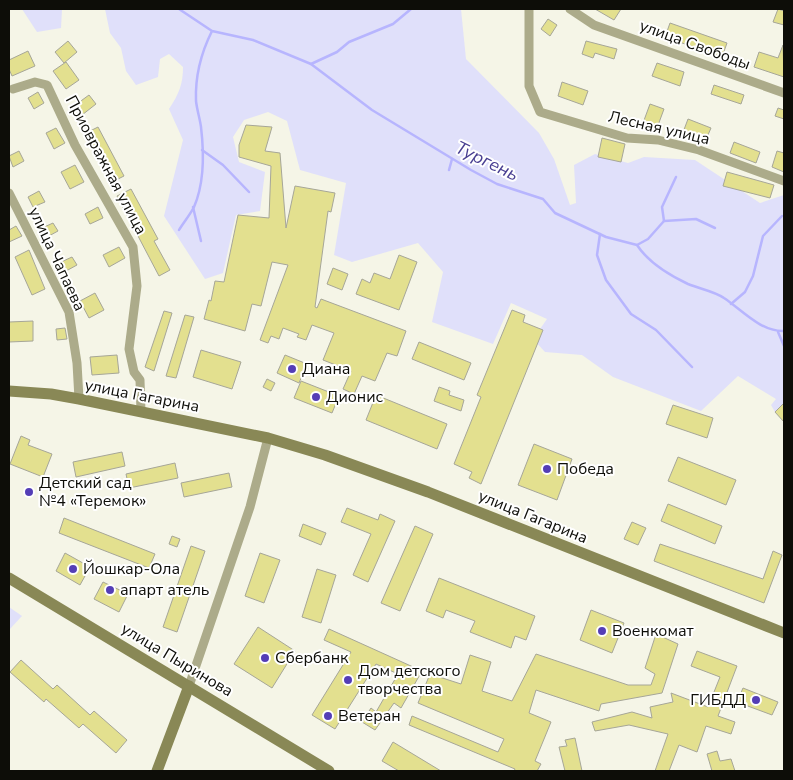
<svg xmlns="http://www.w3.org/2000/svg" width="793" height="780" font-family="'Nunito Sans',sans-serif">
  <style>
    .green { fill: #e0e0fa }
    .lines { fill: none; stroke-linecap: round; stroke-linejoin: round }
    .stream { stroke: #b7b5fe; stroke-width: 2.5 }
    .building { fill: #e3e08f; stroke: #a6a698 }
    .street { stroke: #acab8a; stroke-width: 9 }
    .secondary { stroke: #898856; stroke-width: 11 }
    .poi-dot { fill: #543eb6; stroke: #fff; stroke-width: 2 }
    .labels { text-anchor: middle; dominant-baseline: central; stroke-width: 4; stroke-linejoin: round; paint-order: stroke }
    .street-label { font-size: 16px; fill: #0d0d08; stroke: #fff }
    .poi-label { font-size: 16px; fill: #0d0d08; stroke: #fff; text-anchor: start }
    .water-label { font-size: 18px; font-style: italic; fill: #493f92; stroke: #fff }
  </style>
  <rect width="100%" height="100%" fill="#f5f5e7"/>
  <!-- green -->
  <g class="green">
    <polygon points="22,9 62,9 61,28 37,32"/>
    <path d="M105 9H461L466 59 539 133 554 159 570 205 576 203 574 165 595 154 628 163 644 157 695 160 760 203 784 195V404L775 412 771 405 776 399 738 376 701 411 613 377 582 355 545 352 533 339 547 319 511 303 493 344 432 322 443 272 418 243 352 262 334 255 346 183 300 170 287 121 268 112 244 120 233 137 239 162 265 172 260 211 236 215 223 273 205 279 164 216 183 140 169 109C179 94 183 84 183 67L169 54 160 59 158 77 136 85 126 71 121 48 110 33Z"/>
    <polygon points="9,607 22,616 9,630"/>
  </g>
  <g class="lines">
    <!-- stream -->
    <g class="stream">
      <path d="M179 9 212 31 253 40 311 64 372 110 471 170 497 184 543 199 555 213 606 237 637 245C648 262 669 275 688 284 700 289 714 291 724 298 742 310 761 332 784 331"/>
      <polyline points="311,64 337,52 349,42 393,24 411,9"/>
      <polyline points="202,150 223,165 249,192"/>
      <polyline points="449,170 452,159"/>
      <polyline points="193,207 201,241"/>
      <polyline points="664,221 662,207 676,177"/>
      <path d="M179 230C183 223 190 215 194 207 204 184 204 152 201 127 200 119 197 110 196 101 195 76 201 53 212 31"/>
      <polyline points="600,234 597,255 606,280 631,314 656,330 692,367"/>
      <polyline points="637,245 648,239 664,221 696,219 715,228"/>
      <polyline points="731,304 745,292 753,276 763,236 782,216"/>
      <polyline points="778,332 784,346"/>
    </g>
  </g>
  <!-- building -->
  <g class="building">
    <polygon points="595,9 621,9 614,20"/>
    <polygon points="778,9 784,11 784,25 773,22"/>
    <polygon points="548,19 557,25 550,36 541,29"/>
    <polygon points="670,23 727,43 722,57 665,37"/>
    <polygon points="68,41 77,52 64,63 55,52"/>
    <polygon points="586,41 617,49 614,59 595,53 593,58 582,54"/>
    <polygon points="783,45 784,77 754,67 759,52 778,58"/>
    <polygon points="28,51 35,66 12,76 9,69 9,60"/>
    <polygon points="66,62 79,80 66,89 53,71"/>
    <polygon points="657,63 684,72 680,86 652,76"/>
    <polygon points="562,82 588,91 583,105 558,96"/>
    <polygon points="714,85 744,95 741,104 711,94"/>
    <polygon points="38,92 44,103 34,109 28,98"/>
    <polygon points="89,95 96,104 82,115 74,106"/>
    <polygon points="650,104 664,109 657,128 643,123"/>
    <polygon points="778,108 784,110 784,119 775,116"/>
    <polygon points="688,119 711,128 704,144 682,135"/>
    <polygon points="246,125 272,127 265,151 280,153 286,228 295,186 335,193 331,212 328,211 315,307 317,308 321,299 406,331 397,356 387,353 375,381 362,376 354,394 343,389 351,371 323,360 334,333 312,325 306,340 297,337 299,334 283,328 279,339 271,336 268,343 260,340 288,265 272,262 261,306 252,304 245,331 204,319 209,300 211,301 215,281 224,282 238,215 269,218 271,166 239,157 239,145"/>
    <polygon points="98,127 124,176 110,183 86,133"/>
    <polygon points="56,128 65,143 54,149 46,133"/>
    <polygon points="602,138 625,144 621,162 598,157"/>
    <polygon points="734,142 760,152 756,163 730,153"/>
    <polygon points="19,151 24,161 13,167 9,156"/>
    <polygon points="777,151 784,153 784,172 772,167"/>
    <polygon points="75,165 84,182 70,189 61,172"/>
    <polygon points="727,172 774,185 770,198 723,186"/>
    <polygon points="131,189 158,239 154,241 170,270 159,276 117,196"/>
    <polygon points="39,191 45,202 33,207 28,197"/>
    <polygon points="98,207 103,218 90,224 85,214"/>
    <polygon points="53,223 58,231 47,237 42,228"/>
    <polygon points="16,226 22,236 9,242 9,230"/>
    <polygon points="119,247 125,258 109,267 103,255"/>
    <polygon points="29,250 45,289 32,295 15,257"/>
    <polygon points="399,255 417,262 399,310 356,294 362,279 370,283 374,273 390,279"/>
    <polygon points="72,257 77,265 66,271 61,262"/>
    <polygon points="333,268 348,274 342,290 327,284"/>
    <polygon points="95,293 104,310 89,318 80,301"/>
    <polygon points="512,310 525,315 523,322 543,330 481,484 469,478 472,472 454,464 481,397 477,395"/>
    <polygon points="164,311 172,313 154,371 145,367"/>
    <polygon points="185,315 194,317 176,378 166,376"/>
    <polygon points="33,321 33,341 9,342 9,322"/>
    <polygon points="65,328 67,339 57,340 56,329"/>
    <polygon points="419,342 471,363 464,380 412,359"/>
    <polygon points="201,350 241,362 232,389 193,377"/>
    <polygon points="117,355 119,373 92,375 90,357"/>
    <polygon points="285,355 307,364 299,383 277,373"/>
    <polygon points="267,379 275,383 271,391 263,387"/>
    <polygon points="301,381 339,396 332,413 294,398"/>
    <polygon points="439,387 450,391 449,395 464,400 461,411 434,401"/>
    <polygon points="376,395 447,424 437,449 366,420"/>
    <polygon points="784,403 784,422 775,412"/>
    <polygon points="673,405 713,418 707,438 666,424"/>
    <polygon points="21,436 30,440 28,445 52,454 43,477 10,464"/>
    <polygon points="534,444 572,459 557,500 518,485"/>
    <polygon points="122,452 125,466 76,477 73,462"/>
    <polygon points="678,457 736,480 726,505 668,481"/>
    <polygon points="175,463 178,478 129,488 126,474"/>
    <polygon points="229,473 232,487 184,497 181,483"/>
    <polygon points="668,504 722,526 715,544 661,521"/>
    <polygon points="347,508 378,520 380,514 395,521 368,582 353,575 371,534 341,522"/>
    <polygon points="64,518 155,554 149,568 59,533"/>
    <polygon points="632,522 646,528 638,545 624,539"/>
    <polygon points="303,524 326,533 321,545 299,536"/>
    <polygon points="415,526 433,534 400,611 381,603"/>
    <polygon points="172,536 180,539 177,547 169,544"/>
    <polygon points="660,544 763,579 773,551 782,555 764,603 654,561"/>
    <polygon points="191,546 205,551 177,632 163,627"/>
    <polygon points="65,553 90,567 80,585 56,571"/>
    <polygon points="260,553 280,560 264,603 245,596"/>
    <polygon points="317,569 336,575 321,623 302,617"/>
    <polygon points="439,578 535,616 526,640 515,636 511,648 470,632 475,621 446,610 443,618 426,611"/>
    <polygon points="103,582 128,594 119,612 94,599"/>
    <polygon points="591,610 624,623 612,653 580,640"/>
    <polygon points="258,627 295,651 272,688 234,664"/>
    <polygon points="329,629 422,671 401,708 394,703 375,730 362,722 371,708 376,712 398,674 376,664 335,729 312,715 351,652 324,640"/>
    <polygon points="656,634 678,644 662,693 601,704 599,711 536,690 529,713 551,722 535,761 541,764 537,771 514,771 515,769 409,725 412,716 498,752 504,739 418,703 430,674 461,684 470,655 491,662 482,691 512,701 536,654 628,685 651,685 655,674 645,668"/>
    <polygon points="697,651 737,666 718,716 735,722 731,734 706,726 697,752 679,745 669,771 655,771 668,734 629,725 595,731 592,722 632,712 652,718 650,707 673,702 671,693 708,707 720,677 691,666"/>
    <polygon points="21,660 53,689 57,685 90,715 94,711 127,740 116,753 83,724 79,728 46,699 44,702 10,672"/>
    <polygon points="743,688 778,702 772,715 737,702"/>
    <polygon points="575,738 582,771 565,771 559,747 567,746 565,740"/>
    <polygon points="393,742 441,771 399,771 382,761"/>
    <polygon points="717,751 720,761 731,759 735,771 712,771 707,754"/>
  </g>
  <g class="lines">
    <!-- street -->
    <g class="street">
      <polyline points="529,9 529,86 540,112 627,138 658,140 699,150 784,181"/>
      <polyline points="570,9 594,25 784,93"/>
      <polyline points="13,89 35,82 47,85 75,145 133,247 137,286 129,349 134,372 140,380 141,412"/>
      <polyline points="9,193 69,312 77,363 79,399"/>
      <polyline points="189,686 250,507 268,438"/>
    </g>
    <!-- secondary -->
    <g class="secondary">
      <polyline points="9,391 51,394 79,399 268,438 325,455 428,492 784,633"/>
      <polyline points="9,578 329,771"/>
      <polyline points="157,771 189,686"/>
    </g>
  </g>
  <!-- markers -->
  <g class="poi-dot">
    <circle cx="292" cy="369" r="5"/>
    <circle cx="316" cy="397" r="5"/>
    <circle cx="547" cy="469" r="5"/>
    <circle cx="29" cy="492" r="5"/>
    <circle cx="73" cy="569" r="5"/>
    <circle cx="110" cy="590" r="5"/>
    <circle cx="602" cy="631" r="5"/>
    <circle cx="265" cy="658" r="5"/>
    <circle cx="348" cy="680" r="5"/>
    <circle cx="756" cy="700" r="5"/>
    <circle cx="328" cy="716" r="5"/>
  </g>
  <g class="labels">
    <!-- street labels -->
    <g class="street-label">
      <text transform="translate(695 45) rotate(20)">улица Свободы</text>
      <text transform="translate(659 128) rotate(13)">Лесная улица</text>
      <text transform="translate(106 165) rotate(62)">Приовражная улица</text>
      <text transform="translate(57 259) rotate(65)">улица Чапаева</text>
      <text transform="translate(142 396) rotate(11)">улица Гагарина</text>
      <text transform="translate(533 517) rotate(22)">улица Гагарина</text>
      <text transform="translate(177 660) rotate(31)">улица Пыринова</text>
    </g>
    <!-- poi labels -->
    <g class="poi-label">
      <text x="302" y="369">Диана</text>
      <text x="326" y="397">Дионис</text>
      <text x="557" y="469">Победа</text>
      <text x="39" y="483">Детский сад<tspan x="39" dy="18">№4 «Теремок»</tspan></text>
      <text x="83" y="569">Йошкар-Ола</text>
      <text x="120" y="590">апарт атель</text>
      <text x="612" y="631">Военкомат</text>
      <text x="275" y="658">Сбербанк</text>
      <text x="358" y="671">Дом детского<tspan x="358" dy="18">творчества</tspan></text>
      <text x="746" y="700" text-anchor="end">ГИБДД</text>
      <text x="338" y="716">Ветеран</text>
    </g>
    <!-- water labels -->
    <g class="water-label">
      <text transform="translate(487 161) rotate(26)">Тургень</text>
    </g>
  </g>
  <!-- border -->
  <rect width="793" height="780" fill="none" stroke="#0d0d08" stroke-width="20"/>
</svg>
